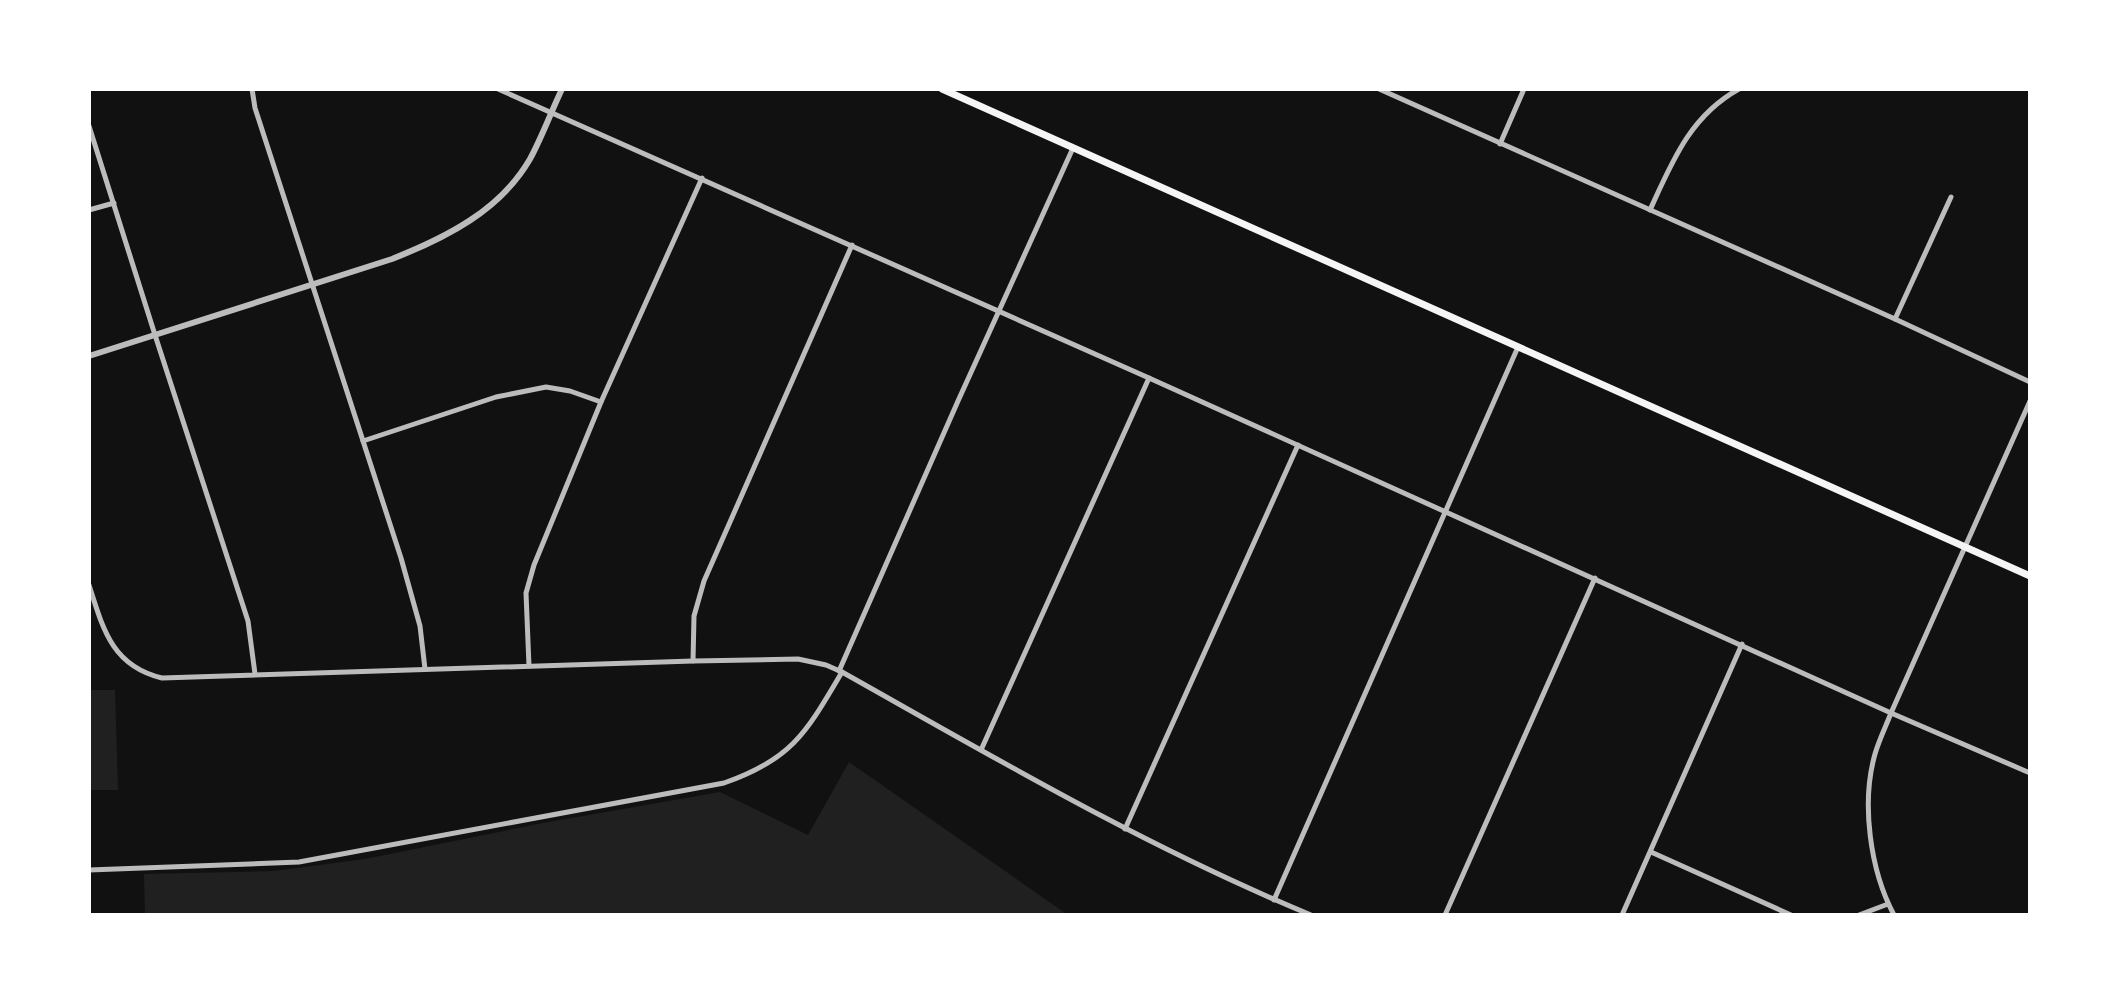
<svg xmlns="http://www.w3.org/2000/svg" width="2119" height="1004" font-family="'Open Sans',sans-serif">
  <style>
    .green { fill: #202020 }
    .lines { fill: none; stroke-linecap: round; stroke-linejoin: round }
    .minor { stroke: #bcbcbc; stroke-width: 5 }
    .tertiary { stroke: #bcbcbc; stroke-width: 6 }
    .secondary { stroke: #f5f5f5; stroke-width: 7 }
  </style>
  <rect width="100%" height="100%" fill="#111"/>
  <!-- green -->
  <g class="green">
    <polygon points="89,690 115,690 118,790 89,790"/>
    <polygon points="849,762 1068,915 145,915 144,874 274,871 365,859 543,823 720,792 808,835"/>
  </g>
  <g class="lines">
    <!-- minor -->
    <g class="minor">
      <polyline points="252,89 255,108 401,558 420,626 425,669"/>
      <polyline points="498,89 1149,378 1891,713 2030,773"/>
      <polyline points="1379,89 1895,319 2030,382"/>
      <polyline points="89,126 155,335 248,621 255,674"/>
      <polyline points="1500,144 1524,89"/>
      <polyline points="89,210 114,203"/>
      <path d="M1650 210C1672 162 1690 116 1739 89"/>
      <polyline points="1895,319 1951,197"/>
      <polyline points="363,441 496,397 546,387 570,391 601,402"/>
      <path d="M89 585C103 629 112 666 162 678L693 661 798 659 826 665 842 672C995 758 1148 848 1311 915"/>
      <polyline points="693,661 694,616 704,581 852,245"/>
      <polyline points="529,666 526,593 534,565 601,402 702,178"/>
      <polyline points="839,671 958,401 1073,148"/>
      <polyline points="981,750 1149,378"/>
      <polyline points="1125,829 1298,445"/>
      <polyline points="1651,852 1791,915"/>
      <path d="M89 870 299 862 724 783C793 759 807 731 842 672"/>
      <polyline points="1274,900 1518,347"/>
      <polyline points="1445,915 1595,578"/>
      <polyline points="1622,915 1742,644"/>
      <polyline points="1859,915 1888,904"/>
      <path d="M1894 915C1870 870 1861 803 1875 754 1879 740 1886 726 1891 713L2030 401"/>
    </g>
    <!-- tertiary -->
    <path class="tertiary" d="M89 356 392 259C445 238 500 211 530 159 542 137 551 112 562 89"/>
    <!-- secondary -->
    <polyline class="secondary" points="942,89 2030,576"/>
  </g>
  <!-- border -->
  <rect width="2119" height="1004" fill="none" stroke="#ffffff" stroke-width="182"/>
</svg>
